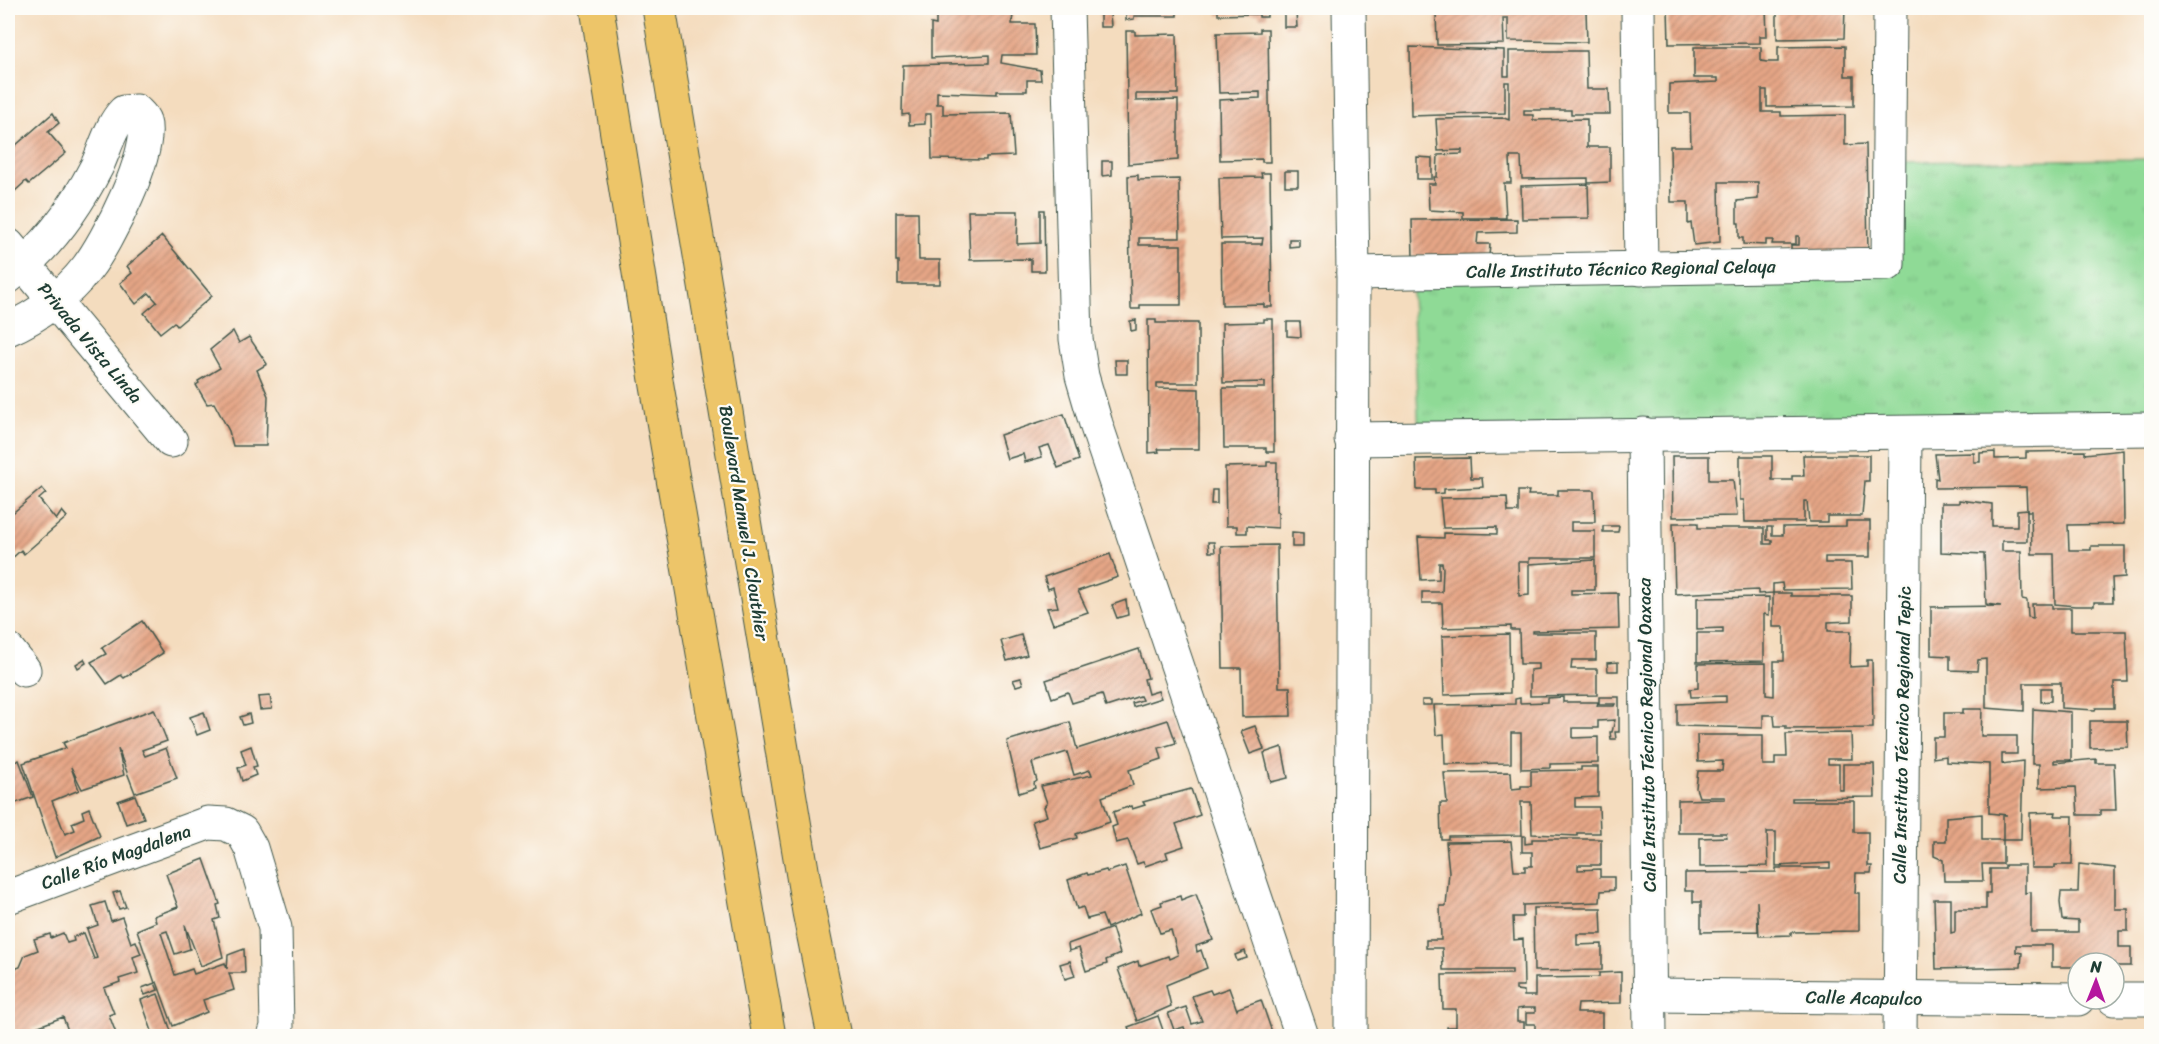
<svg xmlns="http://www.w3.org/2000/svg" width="2159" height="1044" font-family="Sriracha,sans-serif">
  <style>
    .park { fill: url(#park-tufts); stroke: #578c65; stroke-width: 1.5 }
    .building { fill: url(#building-hatch) }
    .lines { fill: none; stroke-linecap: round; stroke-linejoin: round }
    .minor-casing { stroke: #3f5549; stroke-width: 35 }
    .major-casing { stroke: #3f5549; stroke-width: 35 }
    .minor { stroke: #fff; stroke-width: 33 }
    .major { stroke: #edc569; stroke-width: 33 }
    .labels { text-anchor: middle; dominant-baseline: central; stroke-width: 4.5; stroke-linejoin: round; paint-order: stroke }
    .street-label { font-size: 18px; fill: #1f3d34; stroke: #fdfcf7 }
  </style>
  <defs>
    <pattern id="park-tufts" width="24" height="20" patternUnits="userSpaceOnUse" patternTransform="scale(1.5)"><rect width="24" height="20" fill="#8fda96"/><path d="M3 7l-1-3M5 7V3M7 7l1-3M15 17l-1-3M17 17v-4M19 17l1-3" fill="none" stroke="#7bbc82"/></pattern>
    <pattern id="building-hatch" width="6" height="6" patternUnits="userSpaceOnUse" patternTransform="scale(1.5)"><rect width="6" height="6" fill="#e6a686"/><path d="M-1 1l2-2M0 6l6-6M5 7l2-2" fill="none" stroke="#ba886e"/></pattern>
  </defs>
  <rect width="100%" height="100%" fill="#fdfcf7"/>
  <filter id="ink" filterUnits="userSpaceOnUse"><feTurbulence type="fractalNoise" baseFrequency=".0167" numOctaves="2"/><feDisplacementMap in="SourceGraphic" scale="12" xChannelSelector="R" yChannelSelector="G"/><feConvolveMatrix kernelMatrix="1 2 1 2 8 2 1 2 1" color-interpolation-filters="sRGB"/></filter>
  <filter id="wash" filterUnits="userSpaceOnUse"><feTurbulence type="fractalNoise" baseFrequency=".008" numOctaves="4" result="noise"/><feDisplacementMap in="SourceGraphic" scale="24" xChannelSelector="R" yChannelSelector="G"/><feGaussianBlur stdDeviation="1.35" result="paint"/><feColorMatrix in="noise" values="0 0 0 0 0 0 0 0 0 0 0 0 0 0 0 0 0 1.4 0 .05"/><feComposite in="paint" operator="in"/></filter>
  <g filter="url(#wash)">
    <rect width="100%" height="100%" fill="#f4dcbe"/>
    <!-- park -->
    <polygon class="park" points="2151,159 2151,424 1419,433 1411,275 1894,271 1893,162"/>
    <g id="blocks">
      <!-- building -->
      <g class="building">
        <polygon points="936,8 1006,8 1006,13 1013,13 1012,24 1035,24 1036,55 1002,55 1001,63 1040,70 1041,80 1027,80 1027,91 997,91 997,94 937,92 937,104 943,104 943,114 1011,113 1014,156 986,157 986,160 932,159 931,114 925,114 925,124 909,125 909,114 902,115 903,65 989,63 989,55 931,58 931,24 936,25"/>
        <polygon points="1126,8 1177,8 1177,16 1134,16 1134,19 1126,20"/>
        <polygon points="1218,8 1267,8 1267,17 1259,17 1259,14 1218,15"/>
        <polygon points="1463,8 1502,8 1502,13 1508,13 1512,11 1512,8 1608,8 1608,10 1586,10 1587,42 1508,41 1508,18 1503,18 1504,44 1437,45 1436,13 1463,13"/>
        <polygon points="1668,8 1766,8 1767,36 1760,36 1760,43 1669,44"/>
        <polygon points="1777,8 1845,8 1844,38 1777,39"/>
        <polygon points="1284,12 1296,12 1297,27 1284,27"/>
        <polygon points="1100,13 1110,13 1111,27 1100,27"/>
        <polygon points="1260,29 1268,29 1270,162 1262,162 1262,159 1220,160 1219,100 1260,98 1260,92 1219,93 1217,33 1260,32"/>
        <polygon points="1126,31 1135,31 1135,35 1177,34 1178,94 1136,94 1136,101 1178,100 1178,160 1128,164"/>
        <polygon points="1845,46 1845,76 1854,76 1854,106 1767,107 1767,90 1762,90 1762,112 1781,112 1781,116 1845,115 1845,145 1866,144 1868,253 1791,252 1791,245 1799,245 1799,236 1796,236 1796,244 1772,244 1773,240 1766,240 1766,245 1743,244 1743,238 1739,238 1739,223 1737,223 1737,201 1758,199 1758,182 1719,182 1720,242 1694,245 1691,223 1688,224 1688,202 1671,202 1670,146 1691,146 1690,113 1669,113 1669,84 1718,82 1718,78 1694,78 1694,47 1761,47 1761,61 1767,62 1778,62 1778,47"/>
        <polygon points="1410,47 1504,50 1504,76 1509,76 1509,51 1586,51 1587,89 1609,89 1610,114 1571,114 1571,110 1524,110 1524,115 1533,115 1533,120 1587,119 1587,147 1610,147 1610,182 1588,183 1588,178 1522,179 1521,157 1510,157 1511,183 1504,183 1506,218 1463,218 1463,212 1429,210 1428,184 1435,184 1434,177 1437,177 1438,155 1462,154 1462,150 1438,151 1436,119 1504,118 1509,120 1509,82 1505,82 1505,113 1411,116"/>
        <polygon points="53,113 59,123 48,132 66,153 29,184 26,181 14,192 8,184 8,152"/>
        <polygon points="1417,157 1432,158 1432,179 1417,179"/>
        <polygon points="1102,161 1112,161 1112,175 1102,176"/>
        <rect x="1285" y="171" width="13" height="15"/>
        <polygon points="1261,173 1270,173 1272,307 1264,307 1264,304 1222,305 1221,244 1262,244 1263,238 1221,239 1219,178 1262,177"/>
        <polygon points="1138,175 1138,180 1179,179 1180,238 1139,238 1139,245 1181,245 1181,305 1140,305 1140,309 1131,309 1128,176"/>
        <polygon points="1588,184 1589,218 1522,219 1521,186"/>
        <polygon points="1040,210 1044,210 1045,271 1031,271 1031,259 970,260 968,211 1018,211 1017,244 1040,243"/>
        <polygon points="896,212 918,212 919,260 940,260 940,284 898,284 898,261 896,261"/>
        <polygon points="1517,219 1517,232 1478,233 1477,244 1490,244 1489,256 1413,257 1412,220"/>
        <polygon points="162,236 212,296 177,326 174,322 160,333 144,313 157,302 149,293 136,304 120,283 132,273 127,266"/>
        <polygon points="1289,239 1299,239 1299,246 1289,247"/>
        <polygon points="1264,319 1273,319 1274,452 1266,452 1266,448 1224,448 1223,388 1265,388 1265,382 1223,383 1222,323 1264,322"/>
        <polygon points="1136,320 1136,330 1131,331 1130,321"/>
        <polygon points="1148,320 1156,320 1156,323 1198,323 1198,383 1157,383 1157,388 1199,389 1199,449 1158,449 1159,452 1149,453"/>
        <polygon points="1287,322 1300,322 1301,337 1287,336"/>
        <polygon points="233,331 239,343 249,337 267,364 257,370 268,396 266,446 233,446 229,431 214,403 207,404 196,385 199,383 198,381 220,368 210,350"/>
        <polygon points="1115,360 1127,360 1127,374 1116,374"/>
        <polygon points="1064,414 1079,460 1058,468 1049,445 1039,448 1042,457 1025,462 1023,454 1007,459 1000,435"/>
        <polygon points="2123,450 2124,524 2068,525 2069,550 2091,550 2091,546 2125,546 2125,577 2112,578 2113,602 2094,602 2094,606 2075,606 2055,604 2054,554 2032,554 2031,511 2027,511 2026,487 1935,488 1935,478 1938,479 1935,454 1974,453 1974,462 1980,462 1980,453 1995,452 1995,459 2026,458 2026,452 2085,451 2085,454"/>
        <polygon points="1803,455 1869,455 1869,481 1865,481 1862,516 1827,516 1827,522 1809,522 1807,501 1804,501 1804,522 1745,522 1744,500 1740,500 1740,456 1772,456 1772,480 1792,480 1792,476 1804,476"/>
        <polygon points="1672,456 1709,456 1709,480 1733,480 1737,516 1673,517"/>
        <polygon points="1470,458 1471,478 1482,478 1483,487 1444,489 1444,493 1435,494 1435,490 1417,490 1416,459"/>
        <polygon points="1267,462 1277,462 1276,512 1278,512 1278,528 1247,526 1247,533 1237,533 1237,526 1226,526 1225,467 1267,466"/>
        <polygon points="42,488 46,493 39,499 56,520 62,511 67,517 24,554 21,550 9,561 8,517"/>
        <polygon points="1212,490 1217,490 1217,504 1211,504"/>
        <polygon points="1558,490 1594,490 1595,522 1571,522 1571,531 1595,531 1595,558 1529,558 1529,562 1518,562 1519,596 1529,595 1529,564 1595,560 1595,590 1571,590 1571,594 1618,593 1619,629 1533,631 1533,633 1596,633 1596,660 1572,660 1571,669 1597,669 1597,695 1530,696 1530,670 1538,669 1538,664 1520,664 1519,630 1511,630 1511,626 1443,628 1442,603 1422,603 1422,592 1442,592 1443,568 1442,563 1439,563 1439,579 1421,580 1418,537 1444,538 1444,533 1497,534 1497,527 1443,528 1440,498 1507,497 1508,512 1518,512 1518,491 1529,491 1528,495 1558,495"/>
        <polygon points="1959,500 1992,504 1992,526 2017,526 2017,510 2027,509 2027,541 2002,541 2002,551 2021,551 2022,599 2027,600 2028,617 2033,618 2032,604 2052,604 2052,608 2071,608 2071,631 2126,631 2128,682 2114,682 2114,708 2096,708 2095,710 2061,708 2061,683 2024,683 2024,711 1986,708 1986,659 1978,660 1977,671 1950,670 1950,656 1931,655 1931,607 2001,606 1986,604 1984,554 1941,552 1941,503 1959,503"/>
        <polygon points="1846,521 1870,521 1870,557 1825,557 1825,563 1851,563 1852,589 1783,590 1782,583 1773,584 1773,593 1758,594 1758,590 1675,594 1673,523 1698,523 1698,528 1764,528 1764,544 1772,544 1772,540 1767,540 1767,527 1772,527 1772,535 1783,535 1783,527 1846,526"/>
        <polygon points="1603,526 1619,526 1618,532 1603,532"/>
        <polygon points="1292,532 1303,533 1303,547 1292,547"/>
        <polygon points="1208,542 1214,542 1215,552 1209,552"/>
        <polygon points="1277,545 1279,687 1290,687 1291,716 1242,717 1241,668 1223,668 1221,546"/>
        <polygon points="1110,554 1118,577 1078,591 1088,612 1053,624 1047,608 1058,607 1053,587 1048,589 1044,577"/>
        <polygon points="1773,593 1791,593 1791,596 1852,596 1852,621 1828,622 1828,631 1851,631 1850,667 1867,666 1867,660 1872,660 1873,728 1786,729 1786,726 1775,726 1774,715 1763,715 1763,728 1677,726 1677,704 1726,702 1726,696 1691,697 1690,689 1698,688 1698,664 1766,663 1766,695 1774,696 1774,661 1784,661 1784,627 1773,627"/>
        <polygon points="1769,597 1769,615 1764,614 1764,661 1697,662 1697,633 1723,633 1723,628 1697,629 1697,598"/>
        <polygon points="1126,600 1128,615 1117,618 1112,605"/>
        <polygon points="142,621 163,653 124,678 121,675 107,684 91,662 106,654 102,648"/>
        <polygon points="1509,634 1510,693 1444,695 1442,636"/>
        <polygon points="1021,635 1027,655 1007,661 1001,641"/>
        <polygon points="1139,649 1148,678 1144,679 1148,694 1158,691 1161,698 1133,707 1132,703 1142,700 1140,696 1106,707 1102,694 1072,703 1068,692 1052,698 1046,680"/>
        <polygon points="84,659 86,663 78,668 76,664"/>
        <polygon points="1618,662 1618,671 1608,671 1607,663"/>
        <polygon points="1021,678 1023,684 1016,686 1013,680"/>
        <polygon points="2041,688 2051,688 2051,701 2041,702"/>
        <polygon points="270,696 272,709 260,710 258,697"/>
        <polygon points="1563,697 1563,702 1598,702 1597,706 1614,706 1615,704 1599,704 1599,697 1619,697 1619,732 1615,732 1616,739 1611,739 1610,732 1612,732 1615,720 1598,721 1598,728 1573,728 1573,738 1598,737 1598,763 1550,764 1550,768 1521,769 1521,733 1511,733 1511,763 1445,764 1444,734 1436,735 1434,705 1515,704 1515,699 1520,698 1520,703 1547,702 1547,698"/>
        <rect x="1422" y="700" width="10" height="5"/>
        <polygon points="154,709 167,741 142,750 145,756 166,748 177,778 135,793 118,749 124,775 82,789 71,767 79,790 52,801 65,834 75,830 72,823 84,818 82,811 89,808 100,836 55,857 23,763 66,748 63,743"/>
        <polygon points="1963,709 1982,709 1981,736 2017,736 2017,754 2002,754 2002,764 2023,761 2021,840 2003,840 2003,864 1982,864 1983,881 1944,881 1943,860 1934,856 1934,841 1946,841 1946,817 1982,814 1982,840 2003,840 2003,815 2007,815 1989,813 1989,764 1946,762 1946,756 1933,758 1933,737 1944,737 1944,713 1963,713"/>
        <polygon points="2033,709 2071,712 2071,760 2054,760 2054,763 2096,759 2096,763 2114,763 2116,810 2100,810 2100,815 2078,815 2076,787 2039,788 2039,764 2032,764"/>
        <polygon points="204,712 210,730 197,735 190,717"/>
        <polygon points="249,714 251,723 243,725 240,717"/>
        <polygon points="1168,720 1176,743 1159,748 1162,759 1129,770 1133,785 1102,797 1110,822 1076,834 1077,838 1040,848 1032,821 1047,816 1044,807 1047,803 1041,786 1092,775 1090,770 1074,775 1067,752 1032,763 1037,781 1034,783 1035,788 1019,793 1007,741 1070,722 1077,749"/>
        <polygon points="2090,721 2127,721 2128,747 2090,748"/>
        <polygon points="1255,726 1264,749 1250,754 1241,731"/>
        <polygon points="1851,733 1852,759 1828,759 1828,764 1839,764 1839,790 1843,790 1843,764 1874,764 1875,797 1792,798 1792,801 1854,801 1854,832 1868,832 1868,866 1872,866 1871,873 1856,873 1855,893 1859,893 1859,931 1791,932 1791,935 1759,936 1757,901 1758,931 1701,932 1701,902 1693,902 1693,891 1685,891 1685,873 1776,872 1776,868 1830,868 1830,863 1776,866 1776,832 1767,832 1768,866 1700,867 1700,838 1727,837 1726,833 1678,833 1678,800 1725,799 1725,797 1699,797 1696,788 1698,771 1722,771 1723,761 1698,762 1697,735 1763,735 1763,765 1775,765 1775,757 1787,757 1786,734"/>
        <polygon points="251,746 257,766 253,767 256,775 242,781 238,768 246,765 241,750"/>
        <polygon points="1282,747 1288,778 1271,782 1264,753"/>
        <polygon points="19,760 33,797 13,804 8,790 8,765"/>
        <polygon points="1581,767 1598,767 1598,797 1575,798 1575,807 1599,807 1600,833 1577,833 1577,836 1532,834 1531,802 1521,802 1522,835 1448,836 1448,839 1441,839 1440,803 1447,803 1444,773 1511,772 1512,789 1521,788 1521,786 1531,786 1531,771 1581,770"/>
        <polygon points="1191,789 1200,815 1176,824 1184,846 1166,852 1168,858 1145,866 1143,862 1137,864 1128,840 1116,843 1112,827 1117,825 1113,812 1131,806 1132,809 1145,805 1143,802"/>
        <polygon points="135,795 144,818 126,824 118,801"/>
        <polygon points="2056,812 2055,816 2073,816 2072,865 2055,865 2055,868 2031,868 2030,813"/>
        <polygon points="1522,836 1525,836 1525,844 1532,843 1532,839 1601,839 1601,865 1578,865 1578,870 1600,869 1600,877 1614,877 1614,890 1601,891 1600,902 1523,905 1523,917 1513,917 1514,940 1523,939 1524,986 1516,986 1516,990 1524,991 1524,996 1535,996 1535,978 1599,977 1599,973 1621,972 1621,1003 1578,1004 1577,1013 1602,1013 1602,1036 1535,1036 1535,1024 1526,1024 1526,1013 1535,1013 1535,1008 1524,1008 1517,1009 1517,1022 1524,1022 1524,1036 1447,1036 1447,1027 1456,1027 1456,1009 1443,1009 1442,975 1512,974 1512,970 1443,970 1442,948 1426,948 1426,940 1441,940 1440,906 1446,906 1449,872 1446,842 1511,841 1514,871 1525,871 1525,866 1532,866 1532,852 1522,852"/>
        <polygon points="204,859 220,904 217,905 220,918 214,920 223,957 201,966 185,925 190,949 175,954 167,931 161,933 175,975 192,969 194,974 225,963 227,969 228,955 244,949 245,973 229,973 234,990 203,1000 207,1012 173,1026 157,982 155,983 158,990 145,995 142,988 155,983 137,930 156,922 154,916 178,907 166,874"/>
        <polygon points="2079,864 2115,868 2115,909 2128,909 2128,931 2119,931 2119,947 2131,947 2131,966 2114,966 2114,963 2078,963 2078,967 2052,967 2052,945 2016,945 2016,952 2022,953 2021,967 1936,969 1934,899 1951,899 1951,933 1955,932 1955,909 1986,909 1986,893 1990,893 1990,869 2005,869 2005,865 2025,865 2025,893 2031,892 2031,932 2078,932 2078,921 2062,920 2060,902 2061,892 2078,892"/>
        <polygon points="1125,866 1141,913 1107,928 1102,915 1087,919 1083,907 1077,909 1068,880 1087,873 1088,875 1106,870 1107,872"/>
        <polygon points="120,891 126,907 119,909 113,893"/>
        <polygon points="1196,894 1213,940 1196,946 1197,952 1201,950 1207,968 1166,985 1171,1006 1137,1021 1118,969 1138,961 1139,966 1168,956 1169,959 1178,955 1171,930 1160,933 1151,909 1162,905 1161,902 1180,896 1181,900"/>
        <polygon points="105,902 111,921 122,917 131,943 136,941 141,954 133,957 138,973 119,979 120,982 104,988 114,1013 109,1015 117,1036 70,1036 63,1017 31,1029 34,1036 17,1036 8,1010 8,971 20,967 25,955 38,950 34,939 50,934 51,938 63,933 67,943 74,941 73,937 84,933 94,959 97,958 87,929 98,925 92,906"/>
        <polygon points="1533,908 1601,908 1602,934 1577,934 1577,945 1602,944 1602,970 1534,971"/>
        <polygon points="1112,928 1120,954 1106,960 1107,964 1086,971 1079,948 1069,951 1068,944"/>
        <polygon points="1245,951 1247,958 1237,961 1235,955"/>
        <polygon points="1070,961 1075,976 1065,979 1060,964"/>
        <polygon points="1229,988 1237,1010 1238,1008 1261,1000 1272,1032 1259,1036 1187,1036 1184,1027 1174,1030 1168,1013 1186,1007 1192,1024 1202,1021 1192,996 1210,990 1212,994"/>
        <polygon points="158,994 171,1031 173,1036 157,1036 155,1033 153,1034 141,1000"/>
        <polygon points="8,1016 15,1035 11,1036 8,1036"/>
        <polygon points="1158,1016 1165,1036 1132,1036 1128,1027"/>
        <polygon points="2109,1032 2109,1036 2061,1036 2060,1033"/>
      </g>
    </g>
  </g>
  <g filter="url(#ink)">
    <use href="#blocks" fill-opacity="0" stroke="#3f5549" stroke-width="1.5"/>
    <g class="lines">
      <!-- minor casing -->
      <g class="minor-casing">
        <g id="minor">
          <polyline points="1067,8 1076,339 1082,376 1096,424 1302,1036"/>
          <polyline points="1349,8 1353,273 1351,1036"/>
          <polyline points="1638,8 1641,269"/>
          <polyline points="8,245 171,441"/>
          <polyline points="1353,273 1888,264 1890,8"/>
          <path d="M8 277C47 248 75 209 97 166 105 149 111 125 124 112L136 111C139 114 143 117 144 121 154 151 106 244 87 268 67 294 37 317 8 329"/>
          <polyline points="1644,434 1650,1036"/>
          <polyline points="1351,439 2152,429"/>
          <polyline points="8,650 24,670"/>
          <polyline points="8,897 208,823 226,824 242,832 251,848 275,928 277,1027 274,1036"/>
          <polyline points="1650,995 2078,999"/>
          <polyline points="2114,999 2152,999"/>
          <polyline points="1900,1036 1905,433"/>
        </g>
      </g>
      <!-- major casing -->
      <g class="major-casing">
        <g id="major">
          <polyline points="597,8 657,386 769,1036"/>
          <polyline points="659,8 809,912 834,1036"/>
        </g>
      </g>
      <!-- minor -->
      <use href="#minor" class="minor"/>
      <!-- major -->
      <use href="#major" class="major"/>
    </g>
  </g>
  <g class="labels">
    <!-- street labels -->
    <g class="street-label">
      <text transform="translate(1621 269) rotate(-1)">Calle Instituto Técnico Regional Celaya</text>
      <text transform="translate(90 343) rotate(50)">Privada Vista Linda</text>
      <text transform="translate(744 523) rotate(81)">Boulevard Manuel J. Clouthier</text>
      <text transform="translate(1647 735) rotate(-91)">Calle Instituto Técnico Regional Oaxaca</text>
      <text transform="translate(1902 735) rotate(-89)">Calle Instituto Técnico Regional Tepic</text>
      <text transform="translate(116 857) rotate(-20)">Calle Río Magdalena</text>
      <text transform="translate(1864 998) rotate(1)">Calle Acapulco</text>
    </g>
  </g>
  <!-- margin -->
  <rect width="2159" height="1044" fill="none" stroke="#fdfcf7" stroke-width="30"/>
  <!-- north arrow -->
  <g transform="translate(2096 981) rotate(1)"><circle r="28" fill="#fdfcf7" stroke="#a4b0a9" stroke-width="1.5"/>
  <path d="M0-4.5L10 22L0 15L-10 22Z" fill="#b5179e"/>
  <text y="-9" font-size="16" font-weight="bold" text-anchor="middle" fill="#1f3d34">N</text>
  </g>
</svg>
